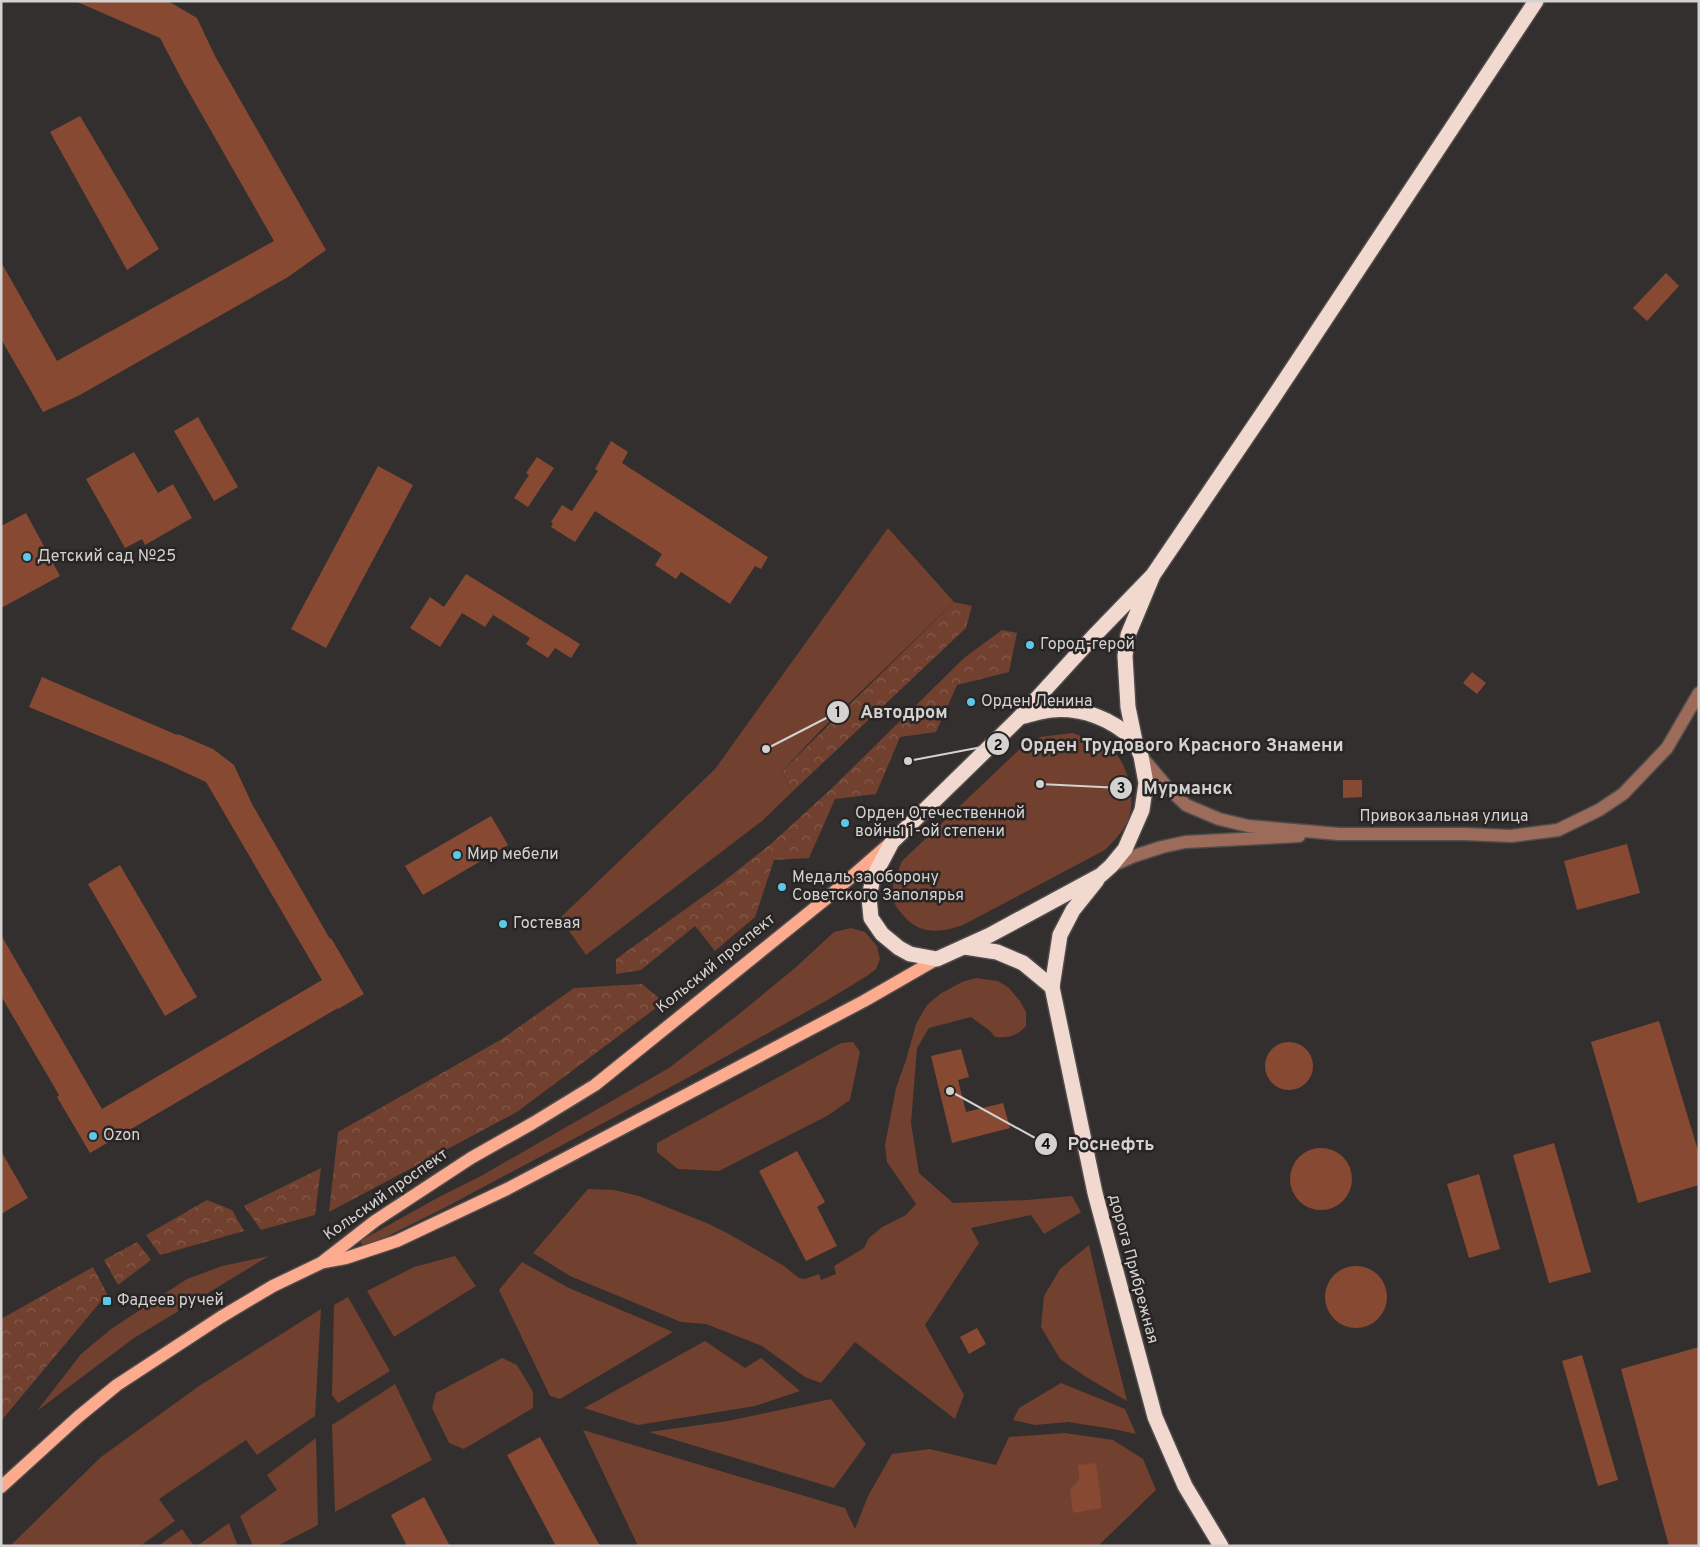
<svg xmlns="http://www.w3.org/2000/svg" width="1700" height="1547" font-family="Overpass,sans-serif">
  <style>
    .green { fill: #71402e }
    .forest { fill: url(#forest-crowns) }
    .building { fill: #884933 }
    .lines { fill: none; stroke-linecap: round; stroke-linejoin: round }
    .minor-casing { stroke: #4f4c4b; stroke-width: 15 }
    .major-casing { stroke: #4f4c4b; stroke-width: 15 }
    .highway-casing { stroke: #4f4c4b; stroke-width: 18 }
    .minor { stroke: #9c6b5a; stroke-width: 12 }
    .major { stroke: #fcab8f; stroke-width: 12 }
    .highway { stroke: #f2d9d0; stroke-width: 15 }
    .poi-dot { fill: #5cc7e7; stroke: #282524; stroke-width: 2 }
    .labels { text-anchor: middle; dominant-baseline: central; stroke-width: 5; stroke-linejoin: round; paint-order: stroke }
    .poi-label { font-size: 16px; fill: #d3d2d1; stroke: #282524; text-anchor: start }
    .street-label { font-size: 16px; fill: #d3d2d1; stroke: #282524 }
    .leader { fill: none; stroke: #d3d2d1; stroke-width: 2 }
    .callout-dot { fill: #d3d2d1; stroke: #282524; stroke-width: 2 }
    .mark-label { font-size: 15px; text-anchor: middle; font-weight: bold; fill: #111 }
    .callout-label { font-size: 18px; text-anchor: middle; font-weight: bold; fill: #d3d2d1; stroke: #282524; stroke-width: 5; stroke-linejoin: round; paint-order: stroke }
  </style>
  <defs>
    <pattern id="forest-crowns" width="20" height="18" patternUnits="userSpaceOnUse" patternTransform="scale(1.25)"><rect width="20" height="18" fill="#71402e"/><path d="M2 6a3 3 0 1 1 6 0M12 15a3 3 0 1 1 6 0" fill="none" stroke="#845b4b"/></pattern>
  </defs>
  <rect width="100%" height="100%" fill="#322f2e"/>
  <!-- green -->
  <g class="green">
    <polygon points="888,528 954,602 822,729 782,771 792,792 762,821 586,955 560,918 715,769"/>
    <path d="M1072 733C1087 738 1103 742 1115 753 1129 767 1137 804 1127 822 1122 833 1113 842 1105 850L963 925C941 933 919 935 903 915 899 911 894 904 893 899 890 886 898 872 902 861L1022 747 1040 737Z"/>
    <polygon points="851,928 865,932 877,946 880,959 876,969 867,976 824,1002 680,1082 446,1207 364,1248 360,1241 439,1197 481,1176 669,1068 739,1014 795,968 834,932"/>
    <path d="M976 978 998 981 1009 988 1020 1001 1026 1012V1026C1017 1036 1009 1038 995 1037L990 1031 971 1017 929 1028 917 1048 911 1123 919 1173 953 1203 1027 1200 1072 1196 1081 1212 1044 1234 1031 1215 971 1228 979 1243 925 1325 964 1395 955 1419 855 1342 821 1383 805 1377 762 1346 706 1324 681 1322 570 1276 533 1253 588 1189 614 1190 639 1196 709 1224 729 1234 784 1266 799 1278 805 1279 819 1274 821 1280 836 1274 834 1266 864 1248 869 1238 882 1227 906 1215 916 1204 887 1162 885 1145 896 1088 906 1060 916 1024 927 1005 940 994 962 982Z"/>
    <polygon points="853,1042 860,1052 850,1100 827,1116 719,1171 678,1169 657,1152 657,1143 841,1043"/>
    <polygon points="1089,1245 1108,1326 1127,1401 1086,1377 1060,1359 1041,1327 1044,1296 1060,1269"/>
    <polygon points="269,1256 134,1338 37,1411 81,1354 111,1329 187,1279 222,1266"/>
    <polygon points="455,1256 476,1286 394,1337 367,1291 414,1267"/>
    <polygon points="522,1262 569,1288 673,1332 560,1399 550,1396 499,1290"/>
    <polygon points="348,1297 390,1371 338,1403 332,1395 334,1305"/>
    <polygon points="321,1309 315,1416 257,1455 246,1440 159,1499 175,1521 140,1546 10,1546 101,1457 199,1386"/>
    <polygon points="705,1341 745,1368 761,1358 800,1391 755,1406 638,1425 584,1408"/>
    <polygon points="502,1358 517,1365 533,1392 533,1408 464,1449 449,1443 432,1408 436,1393"/>
    <polygon points="1061,1383 1125,1409 1136,1434 1113,1429 1068,1422 1035,1425 1013,1420 1019,1408"/>
    <polygon points="395,1384 432,1460 335,1512 332,1425"/>
    <polygon points="831,1399 866,1444 834,1488 649,1432 728,1421"/>
    <polygon points="583,1430 845,1508 855,1529 868,1496 892,1454 930,1449 996,1465 1009,1437 1065,1433 1113,1440 1143,1459 1156,1490 1098,1546 638,1546"/>
    <polygon points="316,1438 318,1525 277,1546 253,1546 240,1516 277,1490 267,1475"/>
    <polygon points="229,1523 238,1546 197,1546"/>
    <polygon points="182,1529 194,1546 158,1546"/>
  </g>
  <!-- forest -->
  <g class="forest">
    <polygon points="954,602 972,606 966,628 792,792 782,771"/>
    <polygon points="1002,630 1017,633 1009,672 957,685 936,732 900,737 876,794 835,799 809,858 774,860 755,917 715,951 695,926 641,970 616,974 616,959 719,885 772,843 831,789 964,658"/>
    <polygon points="642,984 664,1002 517,1112 329,1212 338,1132 502,1039 574,988"/>
    <polygon points="321,1168 315,1215 261,1230 244,1206"/>
    <polygon points="207,1200 232,1210 244,1231 160,1255 146,1235"/>
    <polygon points="137,1242 151,1260 118,1285 104,1260"/>
    <polygon points="93,1267 107,1294 1,1421 1,1319"/>
  </g>
  <!-- building -->
  <g class="building">
    <polygon points="75,1 168,1 197,18 215,56 326,250 288,277 78,396 43,412 1,339 1,262 57,361 274,241 182,80 160,38"/>
    <polygon points="80,116 159,249 127,270 50,132"/>
    <polygon points="1666,273 1679,286 1647,321 1633,308"/>
    <polygon points="198,417 238,487 214,501 174,431"/>
    <polygon points="611,441 628,452 622,463 768,557 761,569 755,566 730,604 681,572 676,579 655,565 662,554 595,511 575,542 551,527 553,523 551,522 562,505 572,511 598,471 595,469"/>
    <polygon points="134,452 158,493 173,484 192,518 145,545 142,539 125,548 86,479"/>
    <polygon points="537,457 554,468 528,507 514,498 529,475 526,473"/>
    <polygon points="378,466 413,485 326,648 291,629"/>
    <polygon points="26,513 60,576 1,608 1,526"/>
    <polygon points="466,574 580,644 571,658 555,648 548,658 526,644 530,638 493,615 485,627 462,613 440,647 410,628 430,597 444,607"/>
    <polygon points="1472,672 1486,683 1477,694 1463,683"/>
    <polygon points="42,677 177,735 178,734 213,749 234,765 252,804 330,939 331,938 364,994 338,1009 338,1008 90,1153 57,1097 59,1095 1,996 1,935 102,1109 322,980 206,782 165,763 29,707"/>
    <polygon points="1343,780 1362,780 1362,797 1343,798"/>
    <polygon points="491,816 508,845 423,895 405,866"/>
    <polygon points="1627,844 1640,893 1577,910 1564,861"/>
    <polygon points="120,865 197,997 165,1016 88,884"/>
    <polygon points="1659,1021 1699,1154 1699,1185 1638,1203 1591,1042"/>
    <circle cx="1289" cy="1066" r="24"/>
    <polygon points="961,1049 969,1077 958,1080 966,1112 1003,1103 1010,1128 952,1143 931,1056"/>
    <polygon points="1554,1143 1591,1272 1549,1283 1513,1155"/>
    <circle cx="1321" cy="1179" r="31"/>
    <polygon points="1,1151 28,1198 1,1214"/>
    <polygon points="797,1151 825,1202 817,1207 837,1246 806,1261 759,1171"/>
    <polygon points="1479,1174 1500,1249 1469,1258 1447,1184"/>
    <circle cx="1356" cy="1297" r="31"/>
    <polygon points="977,1328 986,1344 969,1354 960,1337"/>
    <polygon points="1699,1347 1699,1546 1669,1546 1621,1369"/>
    <polygon points="1582,1355 1618,1480 1598,1486 1562,1361"/>
    <polygon points="540,1437 600,1546 556,1546 507,1455"/>
    <polygon points="1096,1463 1102,1508 1073,1513 1070,1490 1079,1480 1078,1465"/>
    <polygon points="424,1497 450,1546 407,1546 391,1515"/>
  </g>
  <g class="lines">
    <!-- minor casing -->
    <g class="minor-casing">
      <g id="minor">
        <polyline points="1141,756 1168,788 1186,805 1219,819 1248,826 1339,834 1465,834 1511,836 1558,830 1599,810 1623,794 1667,748 1699,693"/>
        <polyline points="1111,866 1134,856 1162,847 1185,842 1299,836"/>
      </g>
    </g>
    <!-- major casing -->
    <g class="major-casing">
      <g id="major">
        <polyline points="324,1262 346,1258 397,1241 507,1189 864,1001 937,959"/>
        <polyline points="1,1487 78,1417 117,1385 221,1317 273,1286 321,1263 375,1221 471,1158 533,1123 595,1085 827,898 889,844"/>
      </g>
    </g>
    <!-- highway casing -->
    <g class="highway-casing">
      <g id="highway">
        <polyline points="1153,575 1093,637 1020,717 892,842 873,878 869,897 871,918 882,934 899,948 910,954 937,959 990,935 1101,875 1111,866 1125,849 1142,810 1146,783 1141,756 1135,741 1128,707 1125,656 1128,635 1153,575 1271,401 1536,1"/>
        <path d="M1020 717C1030 715 1041 711 1051 710 1082 707 1112 719 1134 740"/>
        <polyline points="1097,880 1073,910 1060,935 1052,987 1095,1193 1155,1417 1185,1486 1221,1546"/>
        <polyline points="965,947 997,952 1023,963 1052,987"/>
      </g>
    </g>
    <!-- minor -->
    <use href="#minor" class="minor"/>
    <!-- major -->
    <use href="#major" class="major"/>
    <!-- highway -->
    <use href="#highway" class="highway"/>
  </g>
  <!-- markers -->
  <g class="poi-dot">
    <circle cx="27" cy="557" r="5"/>
    <circle cx="1030" cy="645" r="5"/>
    <circle cx="971" cy="702" r="5"/>
    <circle cx="845" cy="823" r="5"/>
    <circle cx="457" cy="855" r="5"/>
    <circle cx="782" cy="887" r="5"/>
    <circle cx="503" cy="924" r="5"/>
    <circle cx="93" cy="1136" r="5"/>
    <rect x="102" y="1296" width="10" height="10" rx="2.5"/>
  </g>
  <g class="labels">
    <!-- poi labels -->
    <g class="poi-label">
      <text x="37" y="557">Детский сад №25</text>
      <text x="1040" y="645">Город-герой</text>
      <text x="981" y="702">Орден Ленина</text>
      <text x="855" y="814">Орден Отечественной<tspan x="855" dy="18">войны 1-ой степени</tspan></text>
      <text x="467" y="855">Мир мебели</text>
      <text x="792" y="878">Медаль за оборону<tspan x="792" dy="18">Советского Заполярья</tspan></text>
      <text x="513" y="924">Гостевая</text>
      <text x="103" y="1136">Ozon</text>
      <text x="117" y="1301">Фадеев ручей</text>
    </g>
    <!-- street labels -->
    <g class="street-label">
      <text x="1444" y="817">Привокзальная улица</text>
      <text transform="translate(716 964) rotate(-39)">Кольский проспект</text>
      <text transform="translate(386 1195) rotate(-35)">Кольский проспект</text>
      <text transform="translate(1133 1269) rotate(75)">дорога Прибрежная</text>
    </g>
  </g>
  <!-- callouts -->
  <path class="leader" d="M766 749L838 712M908 761L998 744M1040 784L1121 788M950 1091L1046 1144"/>
  <g class="callout-dot">
    <circle cx="766" cy="749" r="5"/>
    <circle cx="908" cy="761" r="5"/>
    <circle cx="1040" cy="784" r="5"/>
    <circle cx="950" cy="1091" r="5"/>
    <circle cx="838" cy="712" r="12"/>
    <circle cx="998" cy="744" r="12"/>
    <circle cx="1121" cy="788" r="12"/>
    <circle cx="1046" cy="1144" r="12"/>
  </g>
  <g class="mark-label">
    <text x="838" y="717">1</text>
    <text x="998" y="750">2</text>
    <text x="1121" y="793">3</text>
    <text x="1046" y="1149">4</text>
  </g>
  <g class="callout-label">
    <text x="904" y="718">Автодром</text>
    <text x="1182" y="751">Орден Трудового Красного Знамени</text>
    <text x="1188" y="794">Мурманск</text>
    <text x="1111" y="1150">Роснефть</text>
  </g>
  <!-- border -->
  <rect width="1700" height="1547" fill="none" stroke="#d3d2d1" stroke-width="5"/>
</svg>
